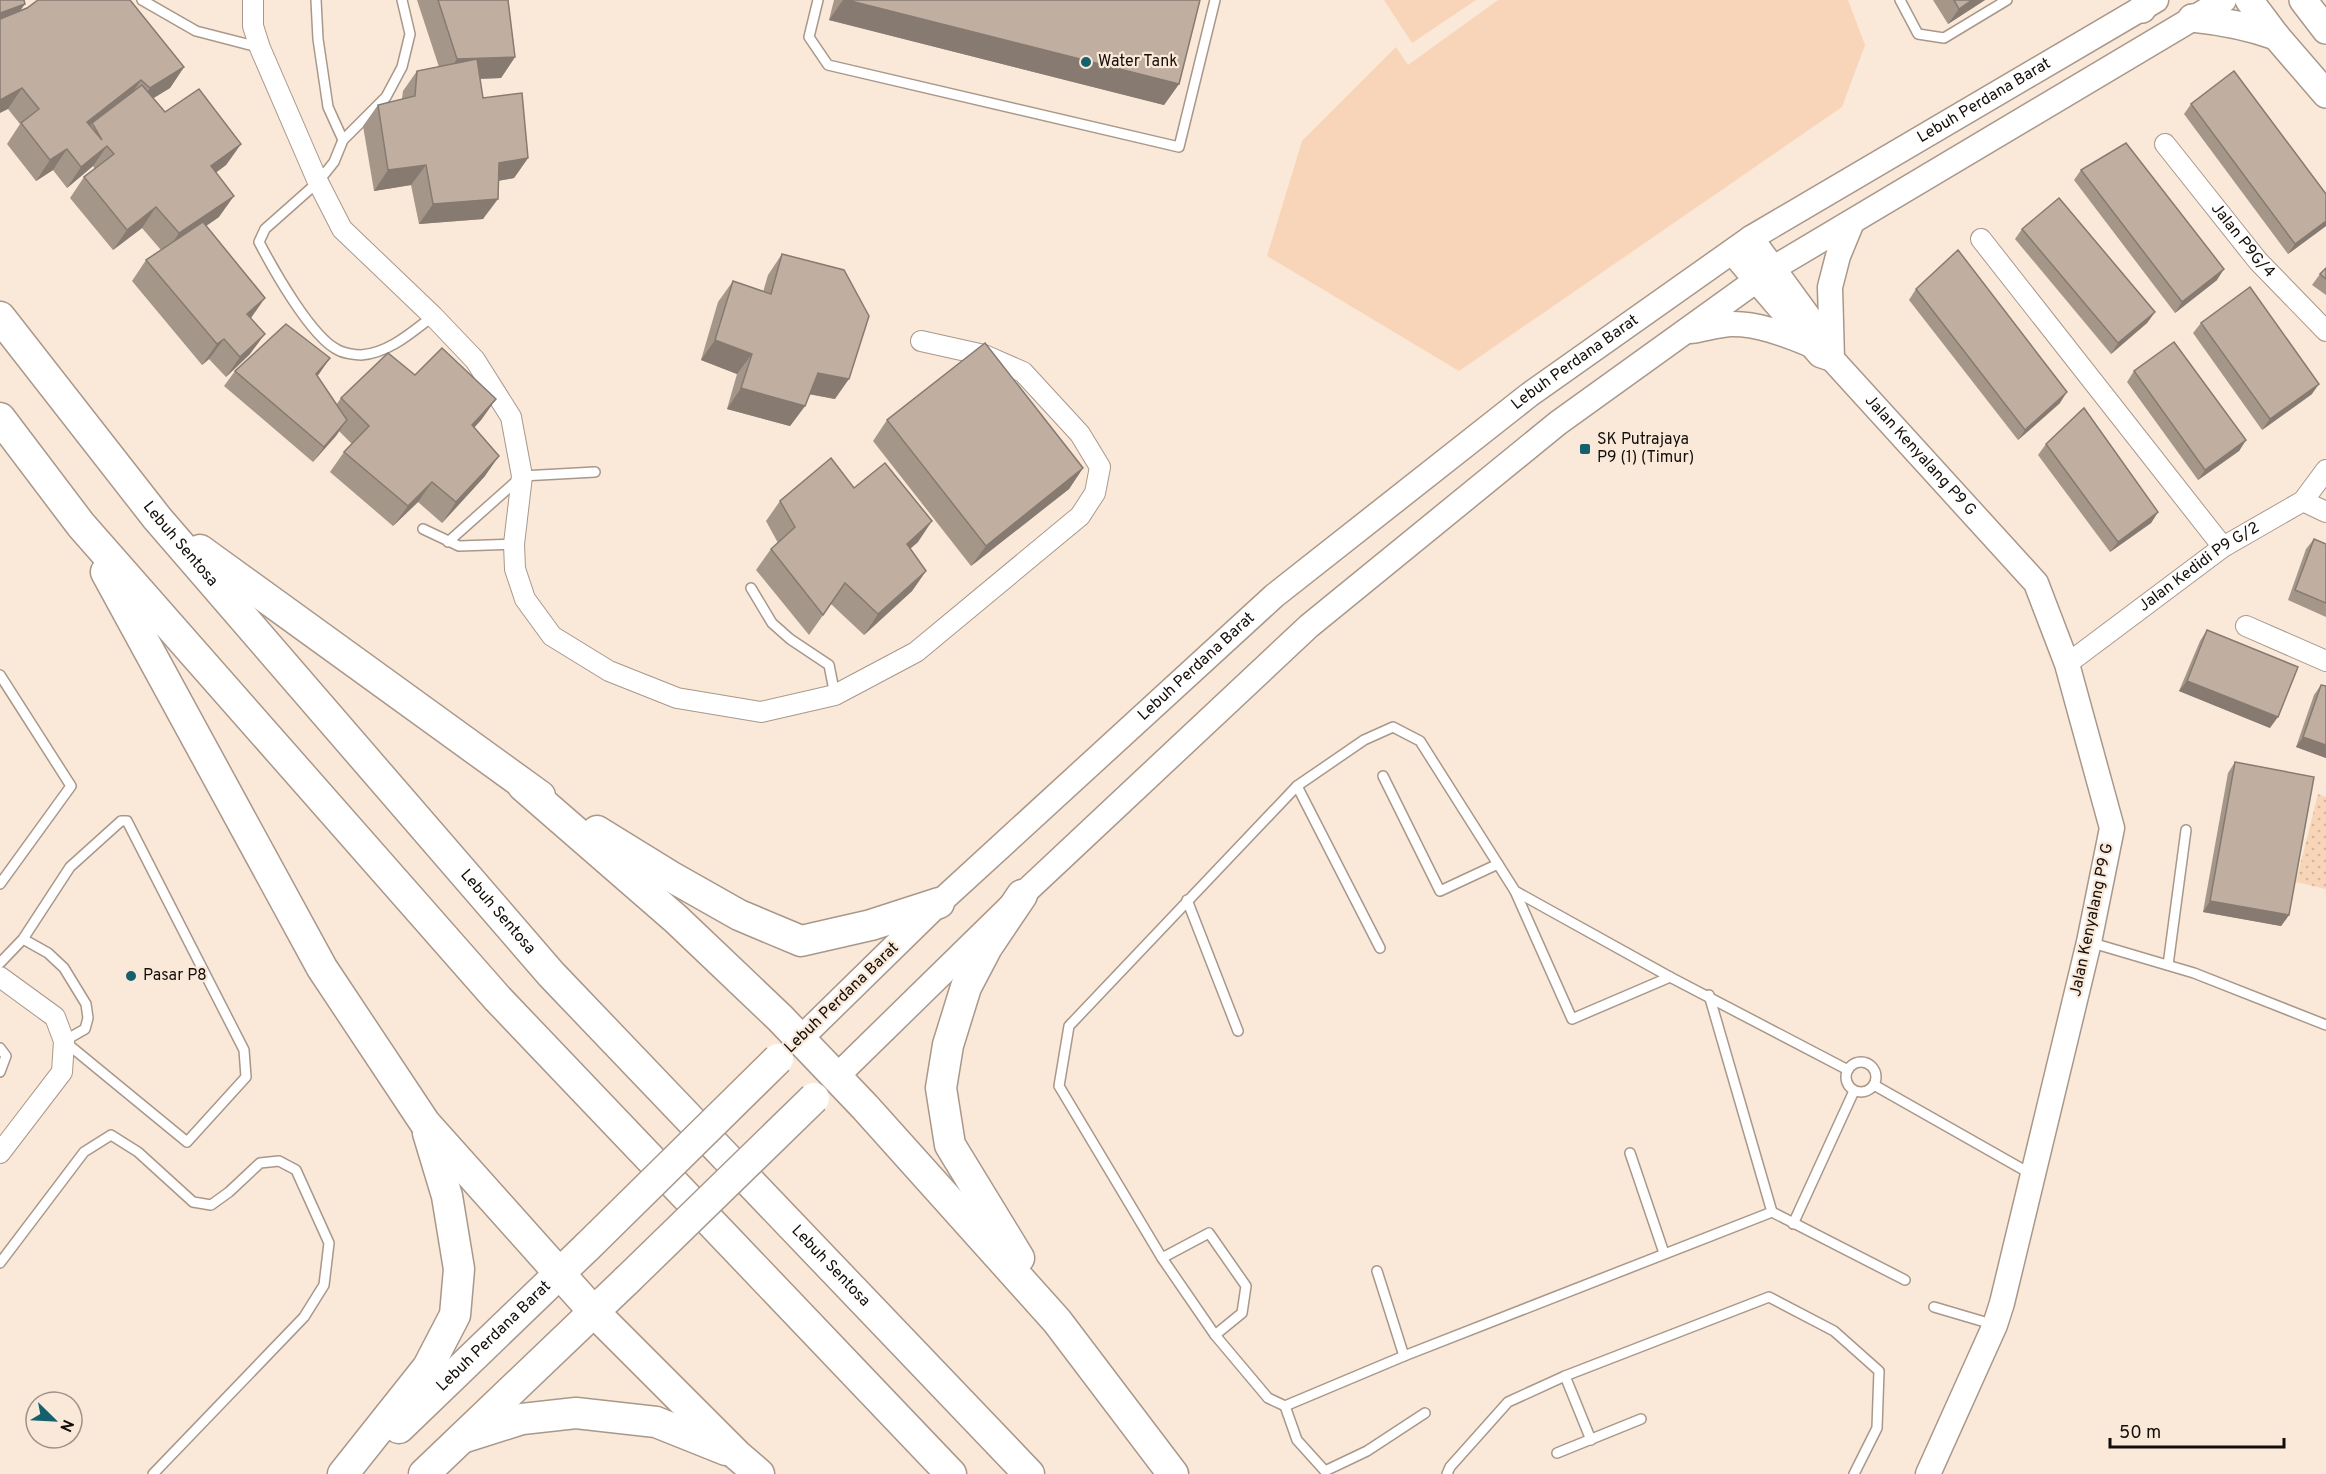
<svg xmlns="http://www.w3.org/2000/svg" width="2326" height="1474" font-family="Overpass,sans-serif">
  <style>
    .grass { fill: url(#grass-dots) }
    .pitch { fill: #f8d5b8 }
    .lines { fill: none; stroke-linecap: round; stroke-linejoin: round }
    .service-casing { stroke: #a9988a; stroke-width: 12 }
    .minor-casing { stroke: #a9988a; stroke-width: 22 }
    .tertiary-casing { stroke: #a9988a; stroke-width: 27 }
    .secondary-casing { stroke: #a9988a; stroke-width: 30 }
    .primary-casing { stroke: #a9988a; stroke-width: 33 }
    .service { stroke: #fff; stroke-width: 9 }
    .minor { stroke: #fff; stroke-width: 20 }
    .tertiary { stroke: #fff; stroke-width: 24 }
    .secondary { stroke: #fff; stroke-width: 27 }
    .primary { stroke: #fff; stroke-width: 30 }
    .primary-bridge-casing { stroke: #a9988a; stroke-width: 33; stroke-linecap: butt }
    .primary-bridge { stroke: #fff; stroke-width: 30 }
    .wall { fill: #a5968a }
    .shaded-wall { fill: #867a71 }
    .building { fill: #c0afa1; stroke: #867a71; stroke-width: 1.5 }
    .poi-dot { fill: #14606d; stroke: #fae8d9; stroke-width: 2 }
    .labels { text-anchor: middle; dominant-baseline: central; stroke-width: 4.5; stroke-linejoin: round; paint-order: stroke }
    .poi-label { font-size: 16px; fill: #130e09; stroke: #fae8d9; text-anchor: start }
    .street-label { font-size: 16px; fill: #130e09; stroke: #fae8d9 }
  </style>
  <defs>
    <pattern id="grass-dots" width="8" height="8" patternUnits="userSpaceOnUse" patternTransform="scale(1.5)"><rect width="8" height="8" fill="#f8d5b8"/><path d="M2 2h.1M6 6h.1" fill="none" stroke="#d4b69d" stroke-width="1.8" stroke-linecap="round"/></pattern>
  </defs>
  <rect width="100%" height="100%" fill="#fae8d9"/>
  <!-- grass -->
  <polygon class="grass" points="2318,794 2326,797 2326,889 2296,882"/>
  <!-- pitch -->
  <g class="pitch">
    <polygon points="1384,0 1476,0 1412,43"/>
    <polygon points="1498,0 1848,0 1865,45 1842,107 1459,371 1267,256 1302,141 1396,47 1408,65"/>
  </g>
  <g class="lines">
    <!-- service casing -->
    <g class="service-casing">
      <g id="service">
        <polyline points="142,0 196,31 258,47"/>
        <polyline points="316,0 318,39 328,107 343,140"/>
        <path d="M402 0 410 34 402 67 386 97 343 140 334 162 318 182 265 229 259 242C273 269 311 337 338 350 343 353 355 355 361 355 389 353 412 332 433 316"/>
        <polyline points="818,0 809,37 828,65 1179,147 1215,0"/>
        <polyline points="1900,0 1918,34 1944,38 2007,0"/>
        <polyline points="423,529 459,546 514,544"/>
        <polyline points="448,542 522,476 595,472"/>
        <polyline points="751,588 772,623 790,639 829,665 835,695"/>
        <polyline points="0,675 71,786 0,884"/>
        <polyline points="1383,776 1440,891 1498,864"/>
        <polyline points="1297,786 1380,948"/>
        <polyline points="1515,891 1572,1019 1670,977"/>
        <polyline points="1187,900 1238,1031"/>
        <polyline points="2089,942 2194,973 2326,1025"/>
        <polyline points="0,963 23,939 70,867 121,821 127,821 244,1050 246,1077 187,1142 64,1041 85,1029 88,1018 86,1004 64,968 48,953 23,939"/>
        <polyline points="2168,965 2186,830"/>
        <polyline points="1709,995 1772,1212"/>
        <polyline points="0,1048 6,1056 0,1072"/>
        <circle cx="1861" cy="1077" r="15"/>
        <polyline points="1848,1070 1670,977 1515,891 1420,741 1393,727 1364,740 1297,786 1069,1026 1059,1086 1162,1258 1215,1335 1268,1398 1285,1406 1404,1356 1772,1212 1905,1280"/>
        <polyline points="1874,1085 2031,1174"/>
        <polyline points="1630,1153 1664,1253"/>
        <polyline points="1793,1224 1854,1091"/>
        <polyline points="1162,1258 1209,1233 1246,1286 1242,1313 1215,1335"/>
        <polyline points="0,1263 84,1152 111,1135 138,1152 193,1202 211,1205 229,1192 260,1163 279,1161 296,1170 329,1243 324,1285 304,1317 153,1474"/>
        <polyline points="1377,1271 1404,1356"/>
        <polyline points="1934,1307 1995,1325"/>
        <polyline points="1565,1376 1591,1440"/>
        <polyline points="1285,1406 1297,1440 1325,1471 1367,1451 1425,1413"/>
        <polyline points="1557,1453 1641,1419"/>
        <polyline points="1447,1474 1450,1467 1508,1402 1565,1376 1769,1297 1834,1331 1879,1371 1877,1428 1854,1474"/>
      </g>
    </g>
    <!-- minor casing -->
    <g class="minor-casing">
      <g id="minor">
        <polyline points="253,0 253,26 260,48 318,182 342,229 433,316 475,360 511,417 522,476 514,544 515,569 525,599 552,636 609,671 677,698 761,712 835,695 916,652 1080,516 1095,493 1100,467 1080,434 1023,372 984,355 921,341"/>
        <path id="s1" d="M2165 144 2258 261 2326 331"/>
        <polyline points="1981,239 2223,547"/>
        <polyline points="2303,501 2326,512"/>
        <polyline points="2246,626 2326,661"/>
        <path id="s2" d="M2067 664 2223 547 2303 501 2326 470"/>
        <polyline points="0,977 55,1017 64,1041 62,1072 0,1153"/>
      </g>
    </g>
    <!-- tertiary casing -->
    <g class="tertiary-casing">
      <g id="tertiary">
        <polyline points="1751,238 1819,331"/>
        <path id="s3" d="M1732 252 1820 355 1832 359 2036 583 2067 664 2112 828 2089 942 2002 1303 1995 1325 1928 1474"/>
        <path d="M1691 331C1704 329 1717 325 1730 324 1757 323 1784 334 1809 344"/>
        <polyline points="1832,359 1830,287 1838,256 1852,222"/>
        <path id="s4" d="M800 1039 939 903 1274 596 1529 395 1751 238 2156 0"/>
        <polyline points="836,1077 1022,895 1309,626 1558,423 1772,269 2224,0"/>
      </g>
    </g>
    <!-- secondary casing -->
    <g class="secondary-casing">
      <g id="secondary">
        <polyline points="2249,0 2276,36 2326,94"/>
        <polyline points="2303,0 2326,30"/>
        <polyline points="2142,9 2147,0"/>
        <path d="M2192 18C2222 21 2248 26 2276 36"/>
      </g>
    </g>
    <!-- primary casing -->
    <g class="primary-casing">
      <g id="primary">
        <path id="s5" d="M0 317 157 518 551 974 1029 1474"/>
        <polyline points="0,418 81,525 498,999 951,1474"/>
        <polyline points="200,550 540,796"/>
        <polyline points="106,572 322,968 425,1123 594,1312 737,1455 759,1474"/>
        <polyline points="523,786 676,919 780,1018 865,1107 1057,1321 1173,1474"/>
        <polyline points="597,831 670,876 739,915 801,941 871,925 939,903"/>
        <polyline points="1019,1258 950,1145 941,1088 948,1045 966,987 987,947 1022,895"/>
        <path id="s6" d="M399 1428 588 1246"/>
        <polyline points="462,1438 522,1419 576,1413 656,1422 726,1450"/>
        <polyline points="343,1474 428,1367 455,1315 459,1269 447,1196 428,1133"/>
        <polyline points="424,1474 627,1280"/>
      </g>
    </g>
    <!-- service -->
    <use href="#service" class="service"/>
    <!-- minor -->
    <use href="#minor" class="minor"/>
    <!-- tertiary -->
    <use href="#tertiary" class="tertiary"/>
    <!-- secondary -->
    <use href="#secondary" class="secondary"/>
    <!-- primary -->
    <use href="#primary" class="primary"/>
    <!-- primary-bridge casing -->
    <g class="primary-bridge-casing">
      <g id="primary-bridge">
        <polyline points="588,1246 778,1059"/>
        <polyline points="627,1280 814,1098"/>
      </g>
    </g>
    <!-- primary-bridge -->
    <use href="#primary-bridge" class="primary-bridge"/>
  </g>
  <!-- wall -->
  <g class="wall">
    <polygon points="417,0 508,0 515,57 501,78 480,79 483,98 528,158 514,178 498,181 483,219 419,224 411,185 374,191 363,126 378,105 402,99 403,91 417,71 439,67"/>
    <polygon points="834,0 1200,0 1179,84 1164,105 829,20"/>
    <polygon points="1933,0 1985,0 1948,24"/>
    <polygon points="20,11 184,67 170,88 153,98 165,112 241,144 226,165 216,172 219,217 206,226 251,319 250,354 226,377 209,359 202,365 132,281 146,260 161,250 142,228 113,250 70,198 84,177 95,169 93,166 67,188 53,170 36,181 7,144 20,124 8,109"/>
    <polygon points="2191,104 2326,194 2326,226 2288,254 2184,114"/>
    <polygon points="2081,170 2217,280 2175,313 2074,180"/>
    <polygon points="2022,229 2155,312 2147,323 2111,354 2015,239"/>
    <polygon points="782,254 835,399 809,394 805,406 790,426 727,409 737,374 701,360 718,302 733,281 763,292 768,275"/>
    <polygon points="2326,268 2326,295 2312,285 2320,274"/>
    <polygon points="1916,289 2060,403 2018,440 1909,300"/>
    <polygon points="2201,323 2312,394 2262,430 2193,333"/>
    <polygon points="330,358 317,376 336,405 341,398 415,375 496,399 481,420 474,427 485,476 442,523 418,502 393,526 330,472 344,452 352,444 339,431 313,462 224,386 235,371"/>
    <polygon points="2134,371 2246,440 2239,451 2198,480 2127,382"/>
    <polygon points="887,420 1083,468 1069,489 971,566 873,441"/>
    <polygon points="2046,444 2158,512 2151,523 2110,552 2038,455"/>
    <polygon points="854,488 918,542 910,548 926,571 912,591 864,635 831,604 809,635 756,570 771,549 778,543 766,521 780,501"/>
    <polygon points="2314,539 2326,544 2326,617 2288,600 2306,549"/>
    <polygon points="2207,630 2270,728 2179,691 2200,641"/>
    <polygon points="2321,685 2326,758 2296,747 2314,695"/>
    <polygon points="2235,762 2289,915 2281,926 2203,912 2228,773"/>
  </g>
  <!-- shaded-wall -->
  <g class="shaded-wall">
    <polygon points="843,0 847,0 1179,84 1164,105 829,20"/>
    <polygon points="1972,0 1985,0 1948,24 1959,9"/>
    <polygon points="25,4 10,25 0,28 0,13"/>
    <polygon points="515,57 501,78 443,80 457,59"/>
    <polygon points="184,67 170,88 136,109 150,88"/>
    <polygon points="141,80 127,101 92,123 84,134 87,122"/>
    <polygon points="22,88 8,109 0,113 0,100"/>
    <polygon points="241,144 226,165 197,187 211,166"/>
    <polygon points="107,146 93,166 67,188 81,167"/>
    <polygon points="67,149 53,170 36,181 50,160"/>
    <polygon points="528,158 514,178 484,183 499,163"/>
    <polygon points="426,165 411,185 374,191 388,170"/>
    <polygon points="234,196 219,217 165,254 179,233"/>
    <polygon points="498,199 483,219 419,224 433,204"/>
    <polygon points="156,207 142,228 113,250 127,230"/>
    <polygon points="2326,221 2326,226 2288,254 2295,244"/>
    <polygon points="2224,269 2217,280 2175,313 2182,302"/>
    <polygon points="265,298 251,318 247,314"/>
    <polygon points="2155,312 2147,323 2111,354 2118,343"/>
    <polygon points="265,334 250,354 226,377 240,357"/>
    <polygon points="224,339 209,359 202,365 217,344"/>
    <polygon points="715,340 752,354 737,374 701,360"/>
    <polygon points="330,358 319,374 305,390 316,374"/>
    <polygon points="818,373 849,379 835,399 803,393"/>
    <polygon points="2319,384 2312,394 2262,430 2270,419"/>
    <polygon points="741,388 805,406 790,426 727,409"/>
    <polygon points="2067,392 2060,403 2018,440 2025,430"/>
    <polygon points="496,399 481,420 458,446 472,425"/>
    <polygon points="347,420 336,436 313,462 324,447"/>
    <polygon points="2246,440 2239,451 2198,480 2205,470"/>
    <polygon points="499,456 485,476 442,523 456,502"/>
    <polygon points="1083,468 1069,489 971,566 986,546"/>
    <polygon points="432,482 418,502 393,526 408,506"/>
    <polygon points="2158,512 2151,523 2110,552 2118,542"/>
    <polygon points="932,521 918,542 893,564 907,544"/>
    <polygon points="926,571 912,591 864,635 878,614"/>
    <polygon points="2187,681 2278,717 2270,728 2179,691"/>
    <polygon points="2303,737 2326,745 2326,758 2296,747"/>
    <polygon points="2210,901 2289,915 2281,926 2203,912"/>
  </g>
  <!-- building -->
  <g class="building">
    <polygon points="0,0 24,0 25,4 0,13"/>
    <polygon points="38,0 130,0 184,67 150,88 141,80 87,122 102,140 92,123 142,85 165,112 199,89 241,144 211,166 234,196 179,233 156,207 127,230 84,177 114,154 107,146 81,167 67,149 50,160 21,123 39,109 22,88 0,100 0,19 27,8"/>
    <polygon points="438,0 508,0 515,57 457,59"/>
    <polygon points="847,0 1200,0 1179,84"/>
    <polygon points="1954,0 1972,0 1959,9"/>
    <polygon points="477,59 483,98 522,93 528,158 499,163 498,199 433,204 426,165 388,170 378,105 415,96 417,71"/>
    <polygon points="2234,71 2326,194 2326,221 2295,244 2191,104"/>
    <polygon points="2126,143 2224,269 2182,302 2081,170"/>
    <polygon points="2059,198 2155,312 2118,343 2022,229"/>
    <polygon points="203,222 265,298 247,314 265,334 240,357 224,339 217,344 146,260"/>
    <polygon points="1958,250 2067,392 2025,430 1916,289"/>
    <polygon points="782,254 844,270 869,316 849,379 818,373 805,406 741,388 752,354 715,340 733,281 771,294"/>
    <polygon points="2326,268 2326,279 2320,274"/>
    <polygon points="2250,287 2319,384 2270,419 2201,323"/>
    <polygon points="286,324 330,358 316,374 347,420 324,447 235,371"/>
    <polygon points="2174,342 2246,440 2205,470 2134,371"/>
    <polygon points="985,343 1083,468 986,546 887,420"/>
    <polygon points="442,348 496,399 472,425 499,456 456,502 432,482 408,506 344,452 369,426 341,398 388,353 415,375"/>
    <polygon points="2084,408 2158,512 2118,542 2046,444"/>
    <polygon points="831,458 854,488 885,463 932,521 907,544 926,571 878,614 845,583 823,615 771,549 795,527 780,501"/>
    <polygon points="2314,539 2326,544 2326,603 2295,590"/>
    <polygon points="2207,630 2298,667 2278,717 2187,681"/>
    <polygon points="2321,685 2326,686 2326,745 2303,737"/>
    <polygon points="2235,762 2314,777 2289,915 2210,901"/>
  </g>
  <!-- markers -->
  <g class="poi-dot">
    <circle cx="1086" cy="62" r="6"/>
    <rect x="1579" y="443" width="12" height="12" rx="3"/>
    <circle cx="131" cy="976" r="6"/>
  </g>
  <g class="labels">
    <!-- poi labels -->
    <g class="poi-label">
      <text x="1098" y="62">Water Tank</text>
      <text x="1597" y="440">SK Putrajaya<tspan x="1597" dy="18">P9 (1) (Timur)</tspan></text>
      <text x="143" y="976">Pasar P8</text>
    </g>
    <!-- street labels -->
    <g class="street-label">
      <text stroke="none"><textPath href="#s4" startOffset="1516">Lebuh Perdana Barat</textPath></text>
      <text stroke="none"><textPath href="#s1" startOffset="124">Jalan P9G/4</textPath></text>
      <text stroke="none"><textPath href="#s4" startOffset="1030">Lebuh Perdana Barat</textPath></text>
      <text stroke="none"><textPath href="#s3" startOffset="279">Jalan Kenyalang P9 G</textPath></text>
      <text stroke="none"><textPath href="#s5" startOffset="290">Lebuh Sentosa</textPath></text>
      <text stroke="none"><textPath href="#s2" startOffset="164">Jalan Kedidi P9 G/2</textPath></text>
      <text stroke="none"><textPath href="#s4" startOffset="544">Lebuh Perdana Barat</textPath></text>
      <text stroke="none"><textPath href="#s5" startOffset="776">Lebuh Sentosa</textPath></text>
      <text transform="translate(2092 920) rotate(-78)">Jalan Kenyalang P9 G</text>
      <text transform="translate(842 998) rotate(-44)">Lebuh Perdana Barat</text>
      <text stroke="none"><textPath href="#s5" startOffset="1262">Lebuh Sentosa</textPath></text>
      <text stroke="none"><textPath href="#s6" startOffset="132">Lebuh Perdana Barat</textPath></text>
    </g>
  </g>
  <!-- north arrow -->
  <g transform="translate(54 1420) rotate(114)"><circle r="28" fill="#fae8d9" stroke="#9e9186" stroke-width="1.5"/>
  <path d="M0-4.5L10 22L0 15L-10 22Z" fill="#14606d"/>
  <text y="-9" font-size="16" font-weight="bold" text-anchor="middle" fill="#130e09">N</text>
  </g>
  <!-- scale -->
  <path d="M2110 1438v9h174v-9" fill="none" stroke="#130e09" stroke-width="3"/>
  <text x="2119" y="1438" font-size="18" fill="#130e09" stroke="#fae8d9" stroke-width="4.5" paint-order="stroke">50 m</text>
</svg>
